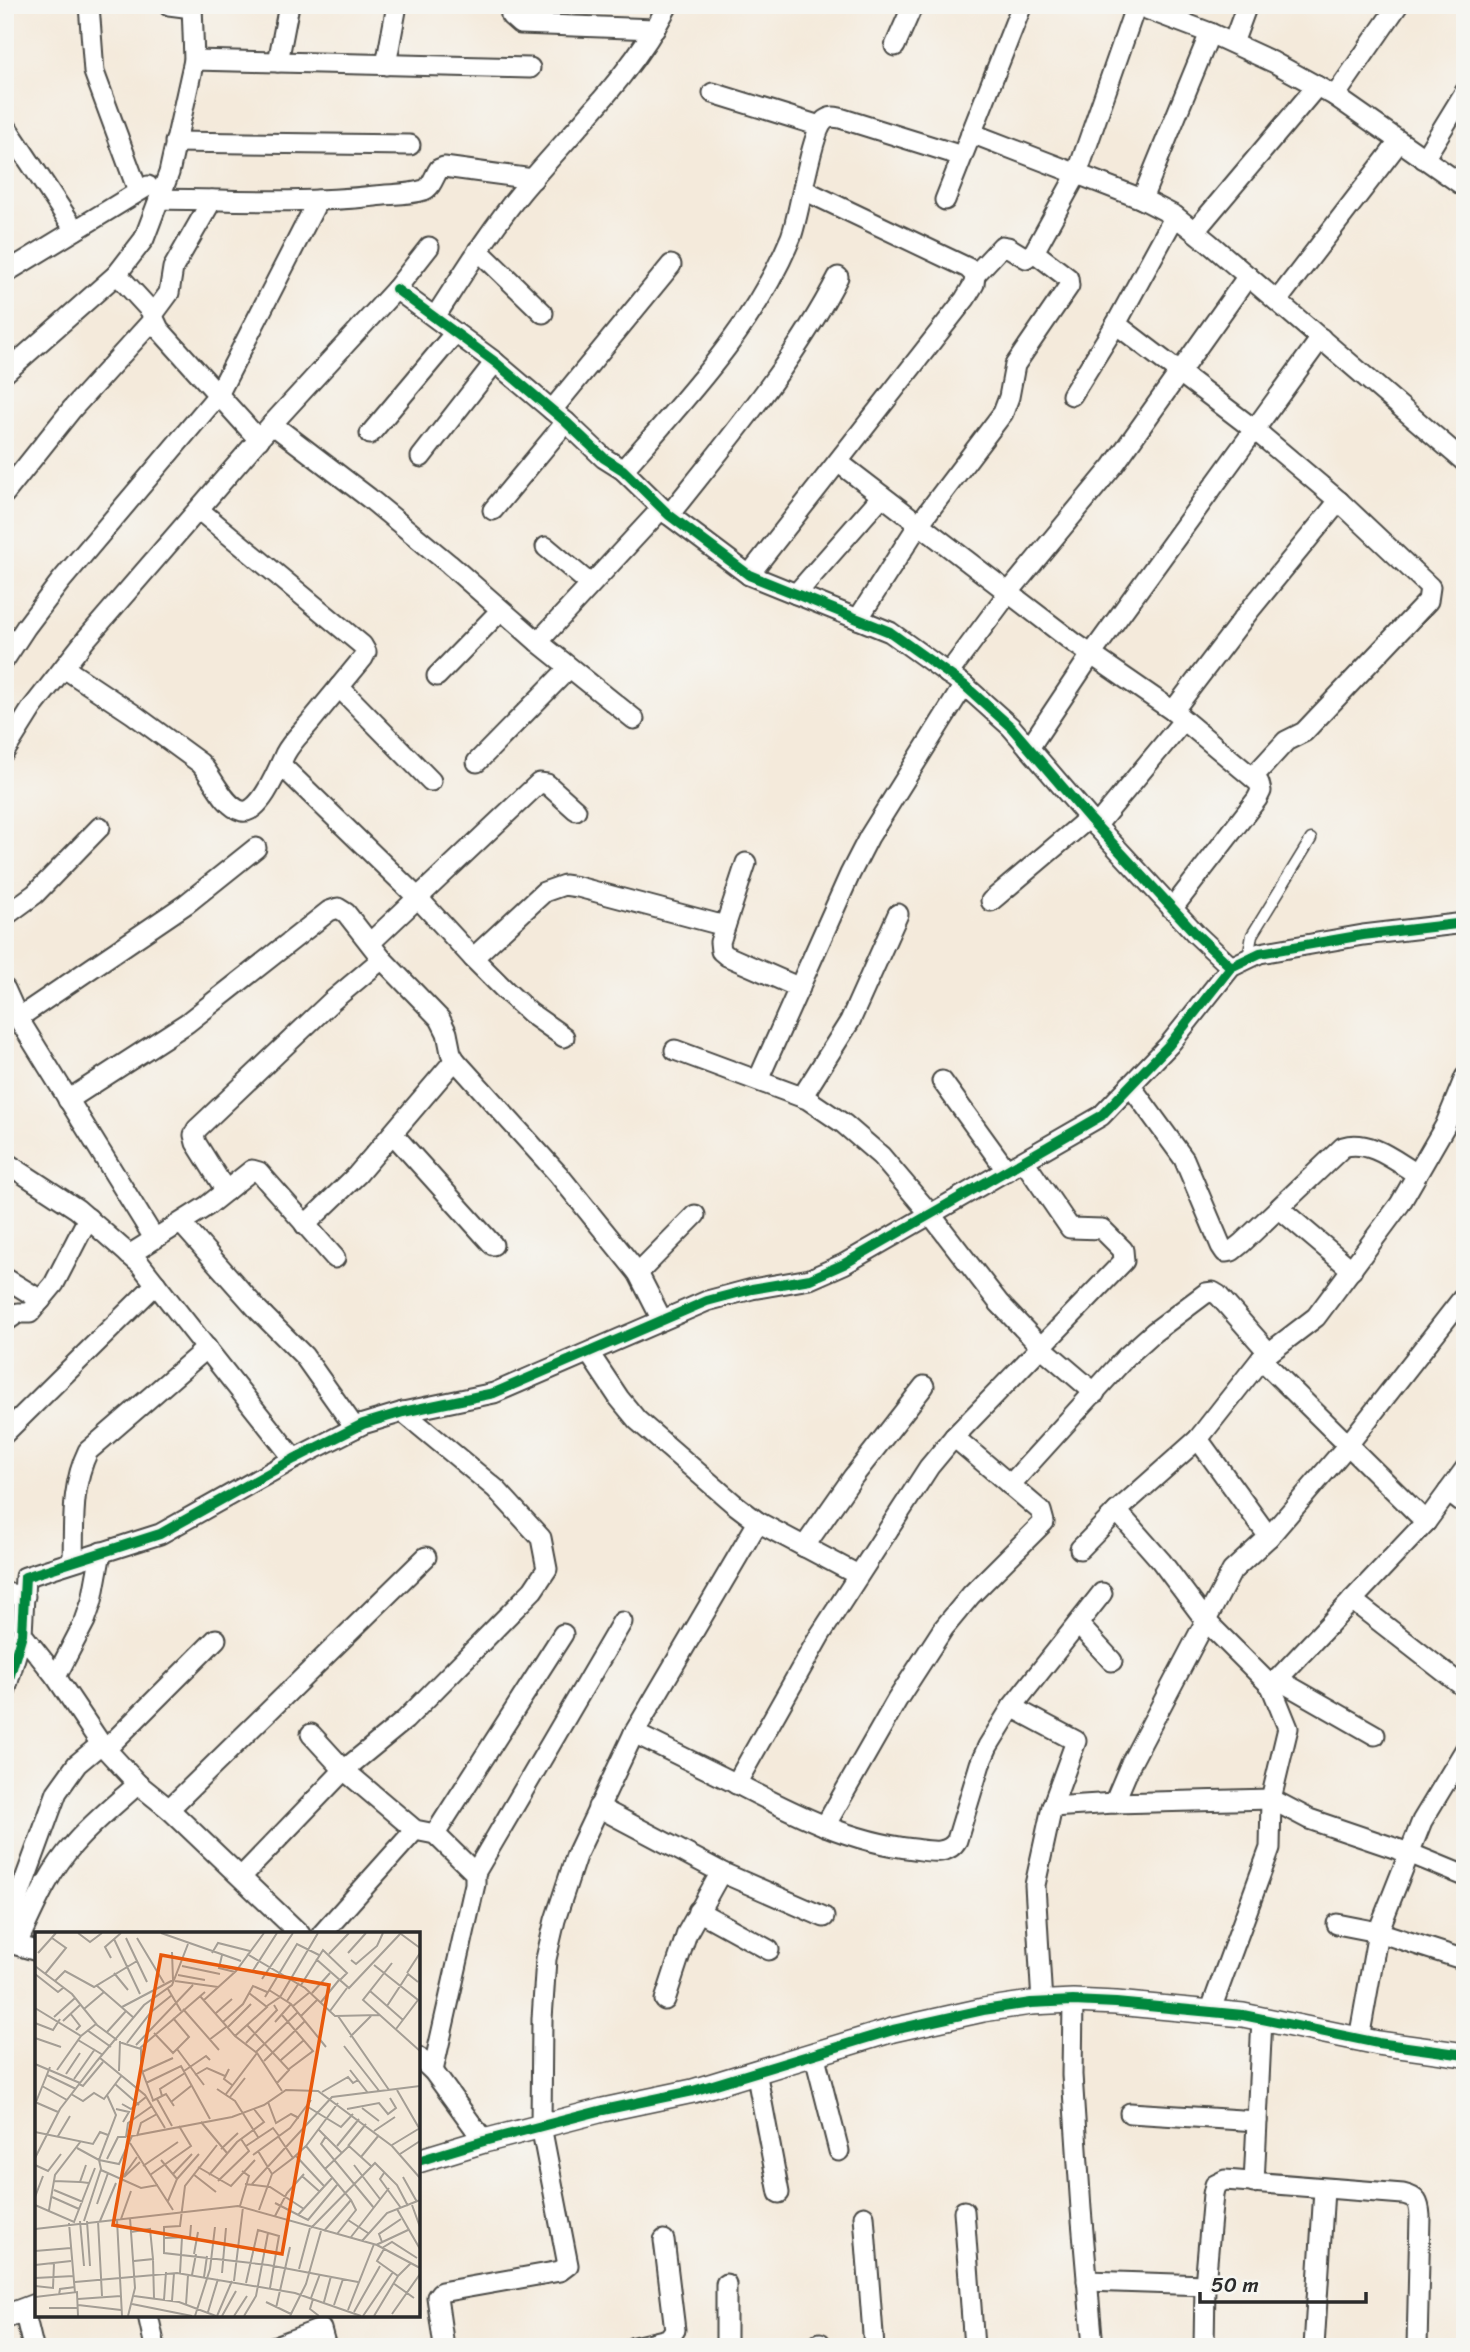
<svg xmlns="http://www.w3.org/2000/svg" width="1470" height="2352" font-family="Sriracha,sans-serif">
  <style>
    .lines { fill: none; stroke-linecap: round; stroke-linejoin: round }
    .service-casing { stroke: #494845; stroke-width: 13 }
    .minor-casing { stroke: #494845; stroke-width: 23 }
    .tertiary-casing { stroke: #494845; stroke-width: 26 }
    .service { stroke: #fff; stroke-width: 10 }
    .minor { stroke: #fff; stroke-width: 19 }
    .tertiary { stroke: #fff; stroke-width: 23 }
    .cycleway-casing { stroke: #f6f6f2; stroke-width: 15 }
    .cycleway { stroke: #00873e; stroke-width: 10 }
    .inset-road { fill: none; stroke: #a49e95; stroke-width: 2 }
    .view { fill: #e8590c; fill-opacity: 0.15; stroke: #e8590c; stroke-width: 3.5 }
    .inset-edge { fill: none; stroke: #2b2b2b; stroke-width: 3.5 }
  </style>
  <rect width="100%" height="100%" fill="#f6f6f2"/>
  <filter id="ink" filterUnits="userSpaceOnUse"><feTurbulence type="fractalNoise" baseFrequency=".0143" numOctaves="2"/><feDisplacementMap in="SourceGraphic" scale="14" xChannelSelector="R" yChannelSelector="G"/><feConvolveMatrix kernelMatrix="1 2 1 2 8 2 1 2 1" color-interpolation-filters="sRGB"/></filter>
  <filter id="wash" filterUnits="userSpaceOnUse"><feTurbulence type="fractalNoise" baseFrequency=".00686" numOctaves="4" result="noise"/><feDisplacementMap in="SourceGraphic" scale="28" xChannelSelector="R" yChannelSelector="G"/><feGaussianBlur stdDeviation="1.57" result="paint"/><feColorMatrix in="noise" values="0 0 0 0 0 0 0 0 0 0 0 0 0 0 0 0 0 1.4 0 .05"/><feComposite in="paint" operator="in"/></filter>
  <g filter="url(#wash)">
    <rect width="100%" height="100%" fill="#f4eadb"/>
  </g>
  <g filter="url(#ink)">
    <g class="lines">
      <!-- service casing -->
      <g class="service-casing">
        <polyline id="service" points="1248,958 1252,935 1311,839"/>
      </g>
      <!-- minor casing -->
      <g class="minor-casing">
        <g id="minor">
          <polyline points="89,5 94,72 138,191"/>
          <polyline points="169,5 192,8"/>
          <polyline points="510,5 511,16 520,24 655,29"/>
          <polyline points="1136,5 1210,33 1273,62 1335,96 1465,187"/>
          <polyline points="1233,43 1247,5"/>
          <polyline points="895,46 913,5"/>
          <polyline points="194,60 530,68"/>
          <polyline points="278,62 289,5"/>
          <polyline points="386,65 397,5"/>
          <polyline points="713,93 820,126"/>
          <polyline points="1335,96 1398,5"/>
          <polyline points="5,125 75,230"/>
          <polyline points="971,133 1142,199 1175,216 1209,243 1465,462"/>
          <polyline points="175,142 410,145"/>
          <polyline points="1424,159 1465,92"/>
          <path d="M159 199C231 200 303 204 375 196 390 194 409 195 424 190 432 187 434 176 439 169L444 167 533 179"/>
          <polyline points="1142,199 1210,33"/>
          <polyline points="945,200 1022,5"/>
          <polyline points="1195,231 1317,86"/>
          <polyline points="478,250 543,313"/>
          <polyline points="5,273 148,186"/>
          <polyline points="117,274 150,310 159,329 259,440"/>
          <polyline points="975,275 1002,246 1008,247 1026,258 1034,252 1077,174 1136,5"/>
          <polyline points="396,289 495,362 566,422 604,458 623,470 669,515 749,575 890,632 964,685 1011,727 1089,818 1196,934 1231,967"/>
          <polyline points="1277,301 1399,142"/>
          <polyline points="152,316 169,293 173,268 212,200"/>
          <path d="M435 317C463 274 490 230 523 190 573 130 632 75 668 5"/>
          <polyline points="1116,324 1256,431 1339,501 1430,587 1428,601 1304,732 1286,741 1253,777"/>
          <polyline points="5,373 117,274 144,239 169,173 194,60 192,5"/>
          <polyline points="1072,395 1116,324 1175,216"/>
          <polyline points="552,410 671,265"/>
          <polyline points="272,424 369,498 449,564 538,642 634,719"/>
          <polyline points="370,434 454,334"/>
          <polyline points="421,457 495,362"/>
          <polyline points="838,462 1073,642 1173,711 1259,783 1261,791 1257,799 1172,909"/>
          <path d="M623 470C686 398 754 327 791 237 800 214 811 131 825 120 830 116 835 117 840 118L962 156"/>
          <polyline points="5,493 72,409 153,320"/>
          <polyline points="493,510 566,422"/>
          <path d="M669 515C729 439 793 364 838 277"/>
          <polyline points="546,547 590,584"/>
          <polyline points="749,575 965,299 974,284 975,275 968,268 804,190"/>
          <polyline points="796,594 882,496"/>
          <polyline points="858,619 919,524 1003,413 1009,397 1015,365 1069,286 1068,278 1034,252"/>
          <polyline points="538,642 662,508"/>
          <polyline points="5,659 26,627 60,582 218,395 318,200"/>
          <path d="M64 668 133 714 200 763C212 775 224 807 242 811 260 815 279 767 285 754 291 742 303 731 312 720 329 699 346 679 363 658L366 652 362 645 199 510"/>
          <polyline points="948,674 1009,592 1113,466 1248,276"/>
          <polyline points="437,676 501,610"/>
          <polyline points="339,687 431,781"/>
          <polyline points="1173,711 1249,611 1339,501"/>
          <polyline points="1029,748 1091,655 1321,338"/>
          <polyline points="5,751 32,708 87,638 272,424 396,289 429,247"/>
          <polyline points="477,762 569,668"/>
          <polyline points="281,765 417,897 473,958 506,991 530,1013 564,1037"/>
          <polyline points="1096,826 1183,721"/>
          <polyline points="746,863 720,942 721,951 727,956 800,988"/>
          <polyline points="991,901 1089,818"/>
          <polyline points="5,916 35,894 100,827"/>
          <polyline points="370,943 539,783 547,784 576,810"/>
          <polyline points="473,958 544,892 564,885 578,887 725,926"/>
          <polyline points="5,989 18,1018 154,1238"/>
          <polyline points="18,1018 186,904 256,848"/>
          <polyline points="675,1050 807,1099 844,1124 881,1156 931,1215 999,1303 1040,1346 1095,1393"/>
          <polyline points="758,1080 850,874 869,837 964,685"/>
          <polyline points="942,1081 1007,1171"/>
          <path d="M1130 1085 1184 1159 1221 1246 1225 1252 1232 1251 1242 1243 1343 1147C1370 1139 1395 1161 1417 1174"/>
          <polyline points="802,1097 850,1021 898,914"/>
          <polyline points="68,1100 187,1023 329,911 338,908 346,913 382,959 440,1019 447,1033 451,1053 455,1060 558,1174 638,1273 662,1320"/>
          <polyline points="393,1134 493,1245"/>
          <polyline points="5,1162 77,1209 140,1264 294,1459"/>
          <polyline points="226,1191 196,1143 194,1135 197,1129 332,1001 382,959"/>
          <polyline points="1280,1209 1352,1270"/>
          <polyline points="181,1223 258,1310 304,1356 355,1428"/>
          <polyline points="305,1225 357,1175 455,1060"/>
          <polyline points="129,1255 207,1206 252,1170 259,1172 335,1258"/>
          <polyline points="638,1273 695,1215"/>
          <polyline points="5,1278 41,1300"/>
          <polyline points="5,1322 18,1313 30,1313 54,1284 88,1218"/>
          <polyline points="589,1353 619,1398 637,1420 733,1503 758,1522 858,1575"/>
          <polyline points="5,1433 156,1284"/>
          <polyline points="1198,1439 1269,1537"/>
          <polyline points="1010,1485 1126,1357 1154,1332 1206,1293 1213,1292 1218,1295 1269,1353"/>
          <polyline points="1448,1492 1465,1505"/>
          <polyline points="1117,1511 1161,1561 1206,1621 1271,1686"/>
          <polyline points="1426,1522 1465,1469"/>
          <polyline points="804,1547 853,1477 924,1386"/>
          <polyline points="1080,1549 1117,1511 1198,1439 1261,1359 1316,1317 1400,1204 1445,1126 1465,1077"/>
          <path d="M73 1561C74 1523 71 1486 88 1451L207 1348"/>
          <polyline points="5,1593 25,1596"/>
          <polyline points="1352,1600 1465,1688"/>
          <polyline points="1078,1624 1112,1661"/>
          <polyline points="22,1634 56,1677 101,1744 138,1784 169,1809 300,1934"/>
          <polyline points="56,1677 85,1621 92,1601 101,1552"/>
          <polyline points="1277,1679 1375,1735"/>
          <polyline points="5,1692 22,1634 25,1577 160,1534 294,1459 363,1424 403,1412 494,1393 707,1301 752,1289 810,1279 844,1264 1101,1116 1169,1045 1231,967 1260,953 1363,935 1465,923"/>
          <polyline points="1012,1707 1076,1741 1052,1807 1035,1885 1042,2003"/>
          <path d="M634 1733C669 1750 704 1768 739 1785 795 1814 850 1842 914 1849 929 1851 948 1856 957 1840L980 1764 988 1746 1012 1707 1102 1593"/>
          <polyline points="311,1734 344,1770 415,1830 435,1834 475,1873 475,1884 433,2071"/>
          <polyline points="106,1749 216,1639"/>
          <polyline points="736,1784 820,1635 929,1467 954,1437 1124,1261 1123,1250 1102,1229 1070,1228 1024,1161"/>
          <polyline points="1114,1803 1131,1763 1232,1571 1269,1537 1347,1446 1465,1295"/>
          <polyline points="598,1807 721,1872 824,1917"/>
          <polyline points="1052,1807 1114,1803 1271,1799 1309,1819 1409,1853 1465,1876"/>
          <polyline points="169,1809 426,1557"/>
          <polyline points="825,1826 897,1700 943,1629 971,1595 1044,1522 1041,1511 954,1437"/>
          <polyline points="435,1834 563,1634"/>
          <polyline points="475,1873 622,1622"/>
          <polyline points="241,1877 344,1770 405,1720 533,1590 547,1569 541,1538 496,1489 403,1412"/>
          <polyline points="698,1911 769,1950"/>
          <polyline points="1337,1924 1378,1932 1465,1960"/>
          <polyline points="5,1934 57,1792 77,1764 101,1744"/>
          <polyline points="322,1934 415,1830"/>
          <polyline points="6,1942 37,1951"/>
          <path d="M17 1944C33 1910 48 1872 74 1844 93 1822 117 1803 138 1784"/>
          <polyline points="665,2000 687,1933 721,1872"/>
          <polyline points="1073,2001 1072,2075 1081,2209 1093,2347"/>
          <polyline points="1210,2012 1270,1848 1271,1799 1288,1728 1271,1686 1426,1522 1261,1359"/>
          <polyline points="1359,2039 1378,1932 1422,1821 1465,1750"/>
          <polyline points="814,2053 839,2151"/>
          <polyline points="418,2057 433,2071 484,2141"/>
          <polyline points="756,2071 779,2193"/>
          <polyline points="1130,2113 1257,2121"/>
          <polyline points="1254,2183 1262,2019"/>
          <polyline points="964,2211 974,2347"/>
          <polyline points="864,2216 874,2347"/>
          <polyline points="1087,2281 1205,2285"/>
          <polyline points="24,2310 33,2347"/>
          <polyline points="148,2315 155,2347"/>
          <polyline points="820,2343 821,2347"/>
          <polyline points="273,2347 321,2329 326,2347"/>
          <polyline points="444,2347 437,2297 441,2292 560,2271 568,2265 541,2126 542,2019 546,1959 555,1920 576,1856 634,1733 758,1522"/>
          <polyline points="634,2347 668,2339 675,2330 664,2240"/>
          <polyline points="726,2347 726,2284"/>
          <path d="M1204 2347 1205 2285 1213 2194 1215 2185 1225 2180 1403 2194C1417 2197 1419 2202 1420 2216L1417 2347"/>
          <polyline points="1314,2347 1324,2190"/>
        </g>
      </g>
      <!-- tertiary casing -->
      <g class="tertiary-casing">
        <g id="tertiary">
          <polyline points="418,2161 484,2141 603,2110 693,2091 893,2030 983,2010 1031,2003 1073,2001 1116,2003 1243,2015 1378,2043 1465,2055"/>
          <polyline points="5,2317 37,2305"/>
        </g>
      </g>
      <!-- service -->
      <use href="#service" class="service"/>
      <!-- minor -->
      <use href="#minor" class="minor"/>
      <!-- tertiary -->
      <use href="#tertiary" class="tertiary"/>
      <!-- cycleway casing -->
      <g class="cycleway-casing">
        <g id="cycleway">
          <polyline points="396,289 495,362 566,422 604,458 623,470 669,515 749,575 890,632 964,685 1011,727 1089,818 1196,934 1231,967"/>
          <polyline points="5,1692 22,1634 25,1577 160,1534 294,1459 363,1424 403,1412 494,1393 707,1301 752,1289 810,1279 844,1264 1101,1116 1169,1045 1231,967 1260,953 1363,935 1465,923"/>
          <polyline points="418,2161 484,2141 603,2110 693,2091 893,2030 983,2010 1031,2003 1073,2001 1116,2003 1243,2015 1378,2043 1465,2055"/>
        </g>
      </g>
      <!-- cycleway -->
      <use href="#cycleway" class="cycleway"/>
    </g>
  </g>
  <!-- overview -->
  <g transform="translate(35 1932)">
    <rect width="385" height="385" fill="#f4eadb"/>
    <path class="inset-road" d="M43 1 55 10 67 1M126 1 206 29M366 2 385 16M91 6 112 50M102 6 129 51M79 7 105 62M137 20 138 48M3 21 21 1M177 21 183 11 215 19M313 21 331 1M212 22 270 56 300 84 345 83M294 22 314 1M187 23 184 36 200 40M76 26 70 15 86 1M281 27 314 56 366 1M316 28 321 32 342 14 348 1M357 31 328 68 385 119M339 33 383 68 361 97M0 34 37 62 62 93 82 108M147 34 185 42M217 40 242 1M79 41 93 58M372 41 385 21M0 42 23 60 28 56M10 42 31 16 17 6M143 43 170 48M227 47 258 1M20 49 30 39 59 55 102 29M140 49 183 55M61 53 99 86M266 53 288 18 312 41 305 48M133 57 146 79M234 58 256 72 291 115M335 59 368 88M277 61 295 41M165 64 200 104 222 121 247 159M230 65 262 12 284 23M169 68 201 39 229 1M252 69 264 51M286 70 304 48M232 74 245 65 283 1M258 74 275 60M352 74 373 42 383 50M87 75 140 47M0 76 46 104M49 77 69 60M148 77 184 118M295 79 312 56M35 81 45 94 41 98M181 81 197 67M247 83 278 119 254 137M266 84 282 68M303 84 354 158M19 85 40 66M28 89 46 72M188 90 208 72 218 54 232 60M240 90 256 72M0 91 18 98 25 87M212 93 254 138 242 151M192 96 216 72M52 98 76 115M72 100 91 79M119 101 138 121 154 105 138 86M200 104 232 75 214 61M315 105 336 84M0 106 26 115M43 108 68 123M174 108 191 95M84 110 106 117V136L118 168M92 111 116 80 137 63M211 111 242 78 239 73M101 113 158 53M309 114 345 160M105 116 170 60M142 117 169 153M221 120 263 80M65 126 110 163 130 196M246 128 269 108M229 129 270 89M0 132 45 151M194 137 189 147 197 153M22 138 46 104 61 92M315 138 333 161M84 139 85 109M149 139 171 124 175 128M107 140 138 126M31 142 45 121M12 143 41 157M160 143 172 136 190 144M39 147 60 117M111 151 146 134 175 187M44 152 48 154 68 130M80 152 104 173M7 154 32 168M182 157 200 169 223 205M362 158 384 196M287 160 313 145 318 151 323 148M36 162 48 169 59 161 69 167 87 143M191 162 222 121M72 163 81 183 64 228 84 232 97 204 197 185 229 173 251 158 283 159 357 214 385 246M127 164 125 157 150 141M195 165 210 146M122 167 137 194M117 169 131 162 139 174M0 170 23 180M1 170 15 135M136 170 156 154M233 170 241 191 256 182 264 186M87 172 96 177 111 165M273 175 306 195 318 182M327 176 344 189M81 177 94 180 88 190M312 177 344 171 353 182 361 176 355 166M166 190 192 221M284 198 307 221M339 199 360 185M0 200 58 212 65 200 73 203M23 204 35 184M102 204 106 191 122 182M291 204 286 212 339 276M91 205 93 191 117 174M95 211 138 278M182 213 150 254 145 294 129 295V321L233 333 323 350M357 213 385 196M211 214 238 196 244 204M271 214 303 171M302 214 324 187M313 214 331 192M42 216 64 228 66 237 49 289M186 217 203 201M223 219 237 242M365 222 385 209M218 223 255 196 276 168M261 224 289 254M326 225 344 203M0 226 25 177 62 129 109 73 137 53 153 12M258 226 271 214 316 268 321 278 302 302M72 227 83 205H91M126 228 142 247 133 269M0 233 13 239 26 222M51 233 45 250 54 251M319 233 345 267M108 234 143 210M163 235 196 254 220 228M290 237 314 214 336 234M66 238 106 256 123 253M349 241 345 247 366 276M138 242 157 222M158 242 181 260M115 243 156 214 144 194M174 243 202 210 229 190 219 177M267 244 285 260M89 245 105 230M368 245 382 270M87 246 102 225M142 247 164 222M19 249 45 250M183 249 214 219 206 207M210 252 235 255 269 277M217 252 297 165 385 154M19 258 48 270M0 265 8 244M17 265 44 277M240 271 273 288 302 253M62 272 73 241M0 273 39 290 60 236M377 273 385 295M205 274 214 244 207 239M362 277 385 317M14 278 20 243 46 209M224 278 237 242 258 226 243 204M263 283 297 246M240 284 252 261 269 242M86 287 96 259M82 288 87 384M313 288 333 301M45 289 49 334M52 289 55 334M63 289 67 364M65 289 81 251M34 291 40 361M276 296 340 231 362 253 373 274M0 297 203 274 342 313 385 336M289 299 316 268M96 300 115 297 118 327 99 329M316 305 354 256M129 306 155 305 156 293M327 309 352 281 385 268M347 310 344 302 366 287M341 313 373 298M347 316 357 310 382 326M349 317 342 329 363 344 376 331M0 319 36 316M159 322 163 300M118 327 119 366M0 333 36 329M264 337 275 296M145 341 147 305M187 341 191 296M157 343 161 322M169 345 172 324M0 346 39 344M199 349 208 275M40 350 142 341 260 361 326 384M211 351 223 298 244 304 235 356M358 351 379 366M0 354 18 356 19 331M24 363 25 357 40 355M99 364 144 370 181 384M0 365 42 360 43 384M276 366 285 342M43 367 86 364M278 367 275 377 284 384M129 368 131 340M137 369 139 341M231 370 256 382M289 370 296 344M97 372 157 384M43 373 86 378M151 373 153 343M299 373 308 347M14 376H43M241 376 255 315M313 378 339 312M173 380 183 347M319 380 345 334M357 382 385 342M93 384 100 356 95 286M160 384 175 337 180 295M182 384 197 349M187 384 201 359M199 384 212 364M209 384 221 364 233 301M255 384 271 352 286 299M328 384 358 340M339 384 363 344"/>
    <path class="view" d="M126 23 294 53 247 322 78 293Z"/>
    <rect width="385" height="385" class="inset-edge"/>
  </g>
  <!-- margin -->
  <rect width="1470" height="2352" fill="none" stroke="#f6f6f2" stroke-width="28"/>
  <!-- scale -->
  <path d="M1200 2292v10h166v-10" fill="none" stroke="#2b2b2b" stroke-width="3.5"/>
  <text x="1211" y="2292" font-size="21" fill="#2b2b2b" stroke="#f6f6f2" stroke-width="5" paint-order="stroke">50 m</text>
</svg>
